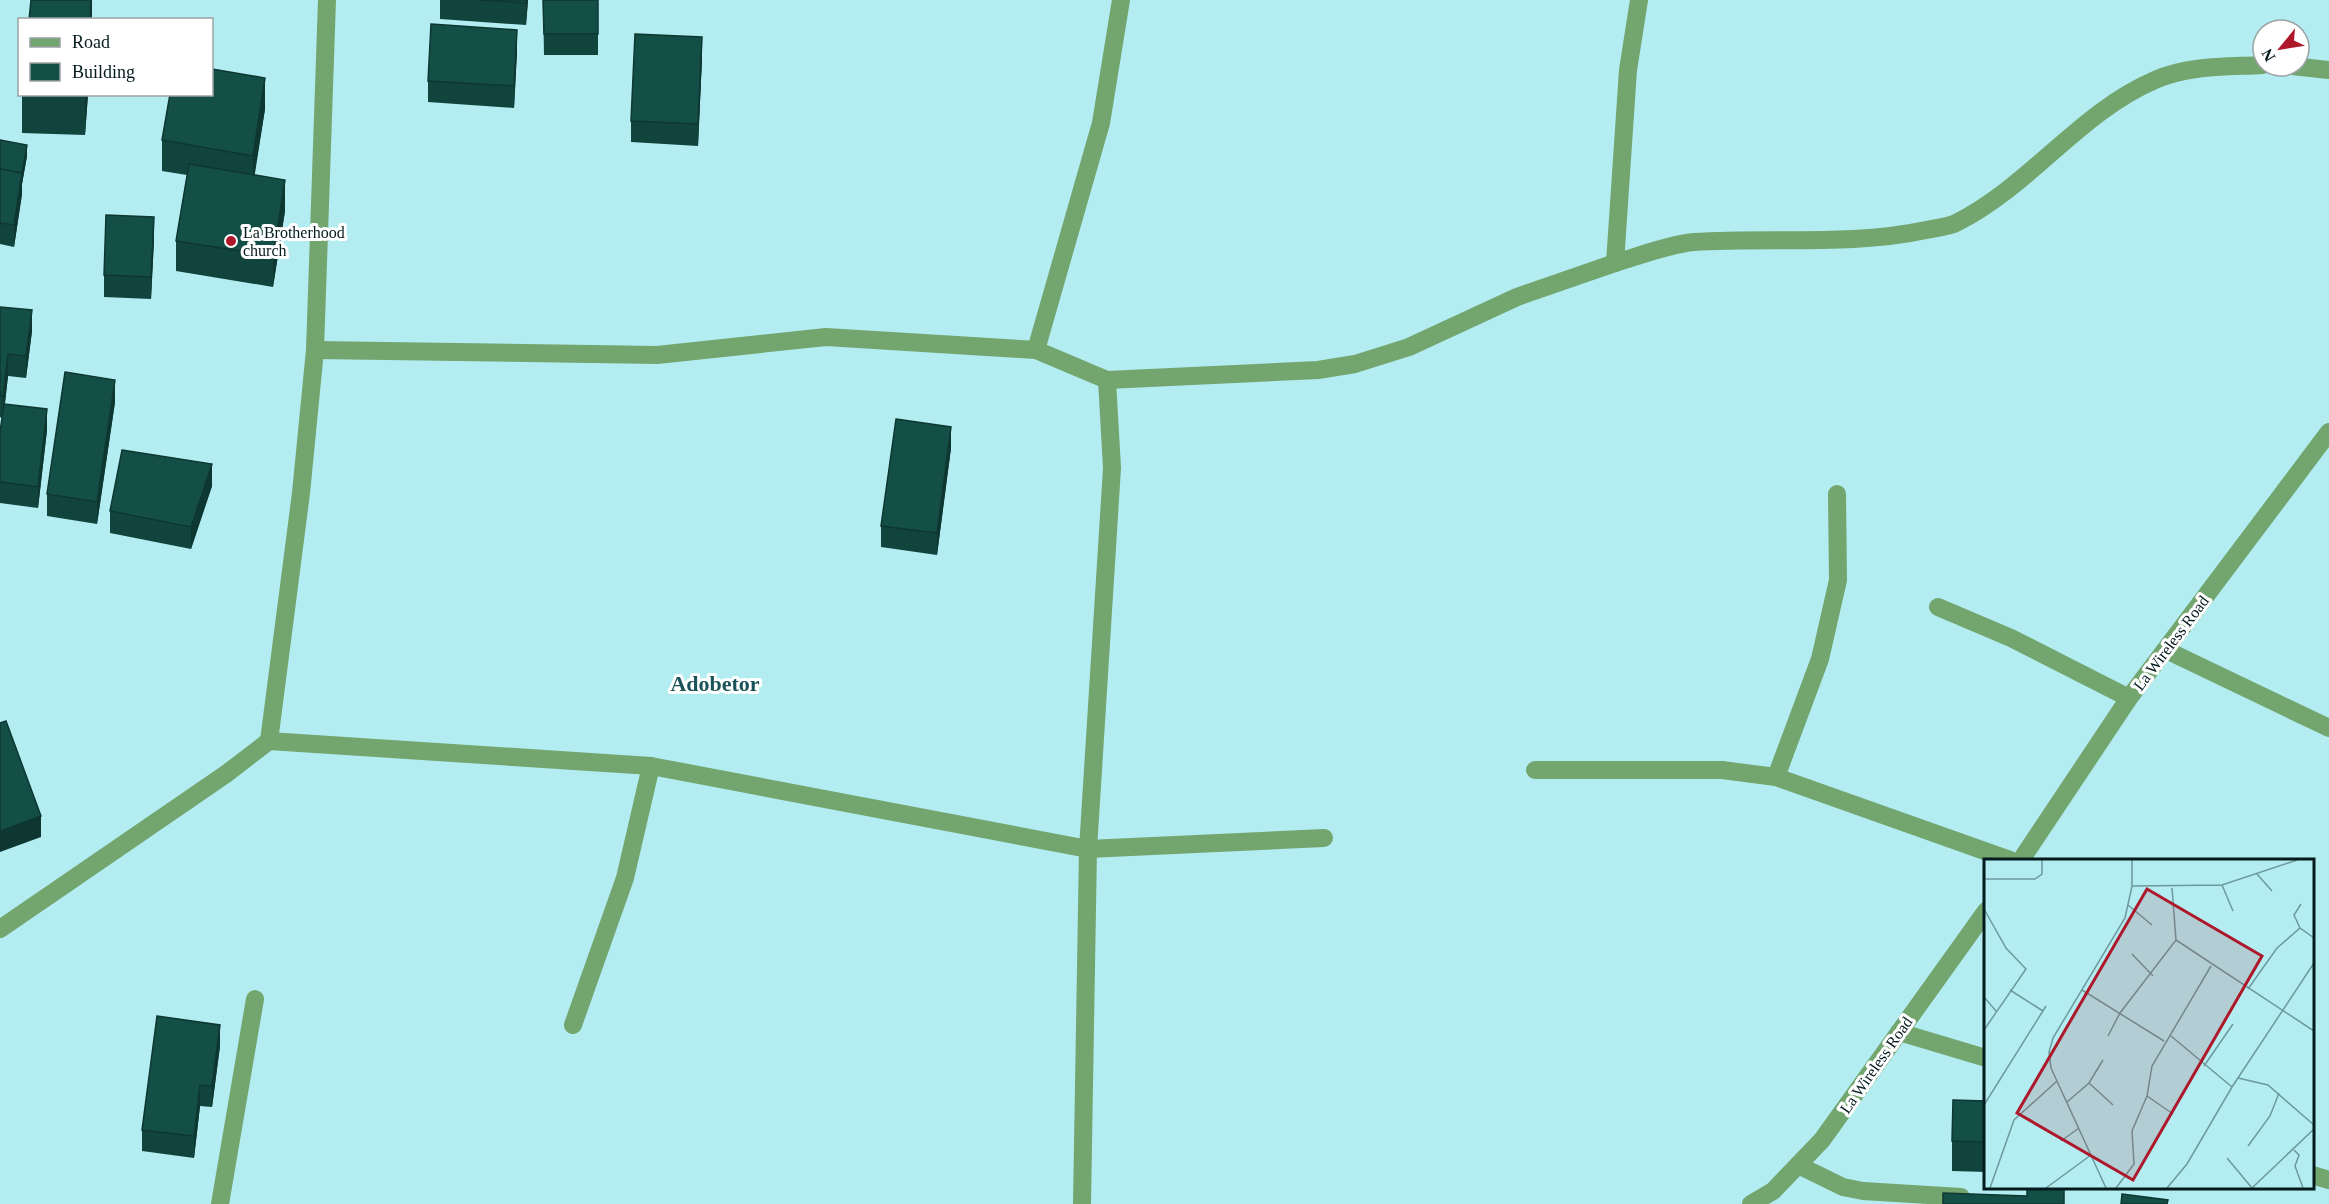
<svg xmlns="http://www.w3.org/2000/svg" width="2329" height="1204" font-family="'Times New Roman',serif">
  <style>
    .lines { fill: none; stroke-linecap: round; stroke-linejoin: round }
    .minor { stroke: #73a56e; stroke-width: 18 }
    .wall { fill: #11443d }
    .shaded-wall { fill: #0e3732 }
    .building { fill: #144f47; stroke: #0e3732; stroke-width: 1.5 }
    .poi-dot { fill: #ad182b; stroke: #fff; stroke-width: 2 }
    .labels { text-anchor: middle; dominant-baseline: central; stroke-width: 6; stroke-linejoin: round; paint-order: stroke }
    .poi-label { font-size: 16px; fill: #041a1c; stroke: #fff; text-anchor: start }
    .street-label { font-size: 16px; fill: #041a1c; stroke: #fff }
    .district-label { font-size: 22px; font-weight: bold; fill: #1b5458; stroke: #fff }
    .inset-road { fill: none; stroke: #6d999c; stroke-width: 1.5 }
    .view { fill: #ad182b; fill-opacity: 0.15; stroke: #ad182b; stroke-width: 3 }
    .inset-edge { fill: none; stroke: #041a1c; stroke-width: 3 }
  </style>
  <rect width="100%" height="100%" fill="#b3edf1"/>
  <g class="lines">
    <!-- minor -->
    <g class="minor">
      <polyline points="2292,66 2329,70"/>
      <path d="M1615 263C1639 256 1670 244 1694 242 1770 237 1853 246 1926 230 1935 228 1948 227 1956 223 2030 186 2080 112 2155 80 2189 65 2227 67 2263 65"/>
      <polyline points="315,350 657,355 826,337 1036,350 1107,380 1318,370 1355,364 1409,347 1517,297 1615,263 1628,70 1639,0"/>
      <polyline points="1036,350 1101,123 1121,0"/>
      <polyline points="1938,607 2011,638 2129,698"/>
      <polyline points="2166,650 2329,728"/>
      <polyline points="269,741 301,493 315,350 327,0"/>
      <polyline points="1535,770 1722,770 1776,777 2010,860"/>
      <polyline points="1776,777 1820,659 1838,580 1837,494"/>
      <polyline points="2021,860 2129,698 2329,432"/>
      <polyline points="0,929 226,774 269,741 651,766 1088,849 1324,838"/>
      <polyline points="573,1025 625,878 651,766"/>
      <polyline points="1899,1032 1986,1058"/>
      <polyline points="1798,1165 1843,1187 1863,1191 1961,1197"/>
      <polyline points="2312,1175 2329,1180"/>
      <polyline points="220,1204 255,999"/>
      <polyline points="1082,1204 1088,849 1112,468 1107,380"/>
      <polyline points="1751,1204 1773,1191 1822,1140 1986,911"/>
    </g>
  </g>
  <!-- wall -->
  <g class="wall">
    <polygon points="440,0 528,0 526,25 440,19"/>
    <polygon points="543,0 598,0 598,55 544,55"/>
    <polygon points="517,51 514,108 428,102 428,81"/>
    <polygon points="702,58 698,146 631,142 631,121"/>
    <polygon points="22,94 88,94 85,135 22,133"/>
    <polygon points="265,109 254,175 285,211 273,287 176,271 176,241 187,175 162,171 162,140"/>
    <polygon points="0,140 27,156 22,184 22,194 14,247 0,244"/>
    <polygon points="154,239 151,299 104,297 104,275"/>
    <polygon points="0,307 32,331 26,378 8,376 5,404 47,430 38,508 0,503 0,432 2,418 0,417"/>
    <polygon points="115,402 97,524 47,516 47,494"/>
    <polygon points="951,448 937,555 881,547 881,526"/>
    <polygon points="212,486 191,549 110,533 110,511"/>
    <polygon points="220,1046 212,1107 200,1106 194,1158 142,1151 142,1130"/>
    <polygon points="1986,1101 1986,1172 1952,1171 1952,1141"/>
  </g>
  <!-- shaded-wall -->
  <g class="shaded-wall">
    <polygon points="91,0 92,0 92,20 90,20"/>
    <polygon points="526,0 528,0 526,25"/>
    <polygon points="517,30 517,51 514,108 514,86"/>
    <polygon points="702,37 702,58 698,146 698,124"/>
    <polygon points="265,78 265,109 253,186 253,156"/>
    <polygon points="85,94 88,94 85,135"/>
    <polygon points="27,145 27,156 22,184 22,173"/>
    <polygon points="22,173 22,194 14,247 14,225"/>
    <polygon points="285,180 285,211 273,287 273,256"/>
    <polygon points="154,217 154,239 151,299 151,277"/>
    <polygon points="32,310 32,331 26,378 26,356"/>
    <polygon points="8,354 8,376 3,418 3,396"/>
    <polygon points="115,380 115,402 97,524 97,502"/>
    <polygon points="47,409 47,430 38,508 38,487"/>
    <polygon points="951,427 951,448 937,555 937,533"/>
    <polygon points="212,464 212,486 191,549 191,527"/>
    <polygon points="41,816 41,837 0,852 0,831"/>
    <polygon points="220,1025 220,1046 212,1107 212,1086"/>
    <polygon points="200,1085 200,1106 194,1158 194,1136"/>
  </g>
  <!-- building -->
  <g class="building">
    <polygon points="31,0 91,0 90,20 29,20"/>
    <polygon points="478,0 526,0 526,3"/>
    <polygon points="543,0 598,0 598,34 544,34"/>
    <polygon points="431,24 517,30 514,86 428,81"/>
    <polygon points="635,34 702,37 698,124 631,121"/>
    <polygon points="212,69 265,78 253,156 162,140 170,94 212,94"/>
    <polygon points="0,140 27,145 22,173 0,169"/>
    <polygon points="189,164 285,180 273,256 176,241"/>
    <polygon points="0,169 22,173 14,225 0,223"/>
    <polygon points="106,215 154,217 151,277 104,275"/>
    <polygon points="0,307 32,310 26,356 8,354 3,396 0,396"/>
    <polygon points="65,372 115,380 97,502 47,494"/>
    <polygon points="4,404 47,409 38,487 0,482 0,432"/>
    <polygon points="896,419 951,427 937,533 881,526"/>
    <polygon points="122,450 212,464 191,527 110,511"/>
    <polygon points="6,721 41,816 0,831 0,723"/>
    <polygon points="157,1016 220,1025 212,1086 200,1085 194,1136 142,1130"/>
    <polygon points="1953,1100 1986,1101 1986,1142 1952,1141"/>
    <polygon points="2027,1188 2064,1188 2064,1204 1943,1204 1943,1193 2027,1196"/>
    <polygon points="2122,1194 2168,1200 2167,1204 2121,1204"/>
  </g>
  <!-- markers -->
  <circle class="poi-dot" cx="231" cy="241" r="6"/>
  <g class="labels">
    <!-- poi labels -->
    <g class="poi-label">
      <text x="243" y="232">La Brotherhood<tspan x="243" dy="18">church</tspan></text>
    </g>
    <!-- street labels -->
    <g class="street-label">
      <text transform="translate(2171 643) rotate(-53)">La Wireless Road</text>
      <text transform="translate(1876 1065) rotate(-55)">La Wireless Road</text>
    </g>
    <!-- district labels -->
    <g class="district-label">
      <text x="715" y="683">Adobetor</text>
    </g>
  </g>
  <!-- overview -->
  <g transform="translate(1984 859)">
    <rect width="330" height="330" fill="#b3edf1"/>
    <path class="inset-road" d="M273 15 288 32M0 20H51L58 15V1M238 26 249 52M148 27V1M144 46 168 66M0 50 22 89 42 110 0 171M316 69 310 56 317 45M192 81 330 172M148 95 169 117M264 130 293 89 316 69 330 79M26 131 59 152M98 131 180 182M0 138 12 152M124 177 136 154 192 81 188 29M187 177 248 228M220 207 249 165M254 219 284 226 330 266M105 224 129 246M83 243 105 224 119 201M0 246 62 147M189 255 163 237 168 207 227 107M77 282 95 269M264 287 286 257 295 234M310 291 315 296 311 307 319 329M243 299 268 329M6 329 30 261 73 222M62 329 107 296M122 329 67 209 65 193 69 179 141 59 148 27 238 26 313 1M132 329 150 305 148 272 163 237M183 329 203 305 248 228 330 104M268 329 330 270"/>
    <path class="view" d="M163 30 278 97 149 321 33 254Z"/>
    <rect width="330" height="330" class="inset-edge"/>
  </g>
  <!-- legend -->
  <rect x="18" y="18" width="195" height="78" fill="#ffffff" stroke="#9ba3a4" stroke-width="1.5"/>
  <rect x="30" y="38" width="30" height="9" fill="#73a56e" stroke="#9ba3a4" stroke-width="1.5"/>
  <text x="72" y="48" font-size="18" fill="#041a1c">Road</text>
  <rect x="30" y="63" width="30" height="18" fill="#144f47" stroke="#9ba3a4" stroke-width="1.5"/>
  <text x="72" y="78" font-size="18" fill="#041a1c">Building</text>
  <!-- north arrow -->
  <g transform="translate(2281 48) rotate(240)"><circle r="28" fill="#ffffff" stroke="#9ba3a4" stroke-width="1.5"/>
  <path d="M0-4.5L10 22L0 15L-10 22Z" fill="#ad182b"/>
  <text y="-9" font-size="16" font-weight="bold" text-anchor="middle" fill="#041a1c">N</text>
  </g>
</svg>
